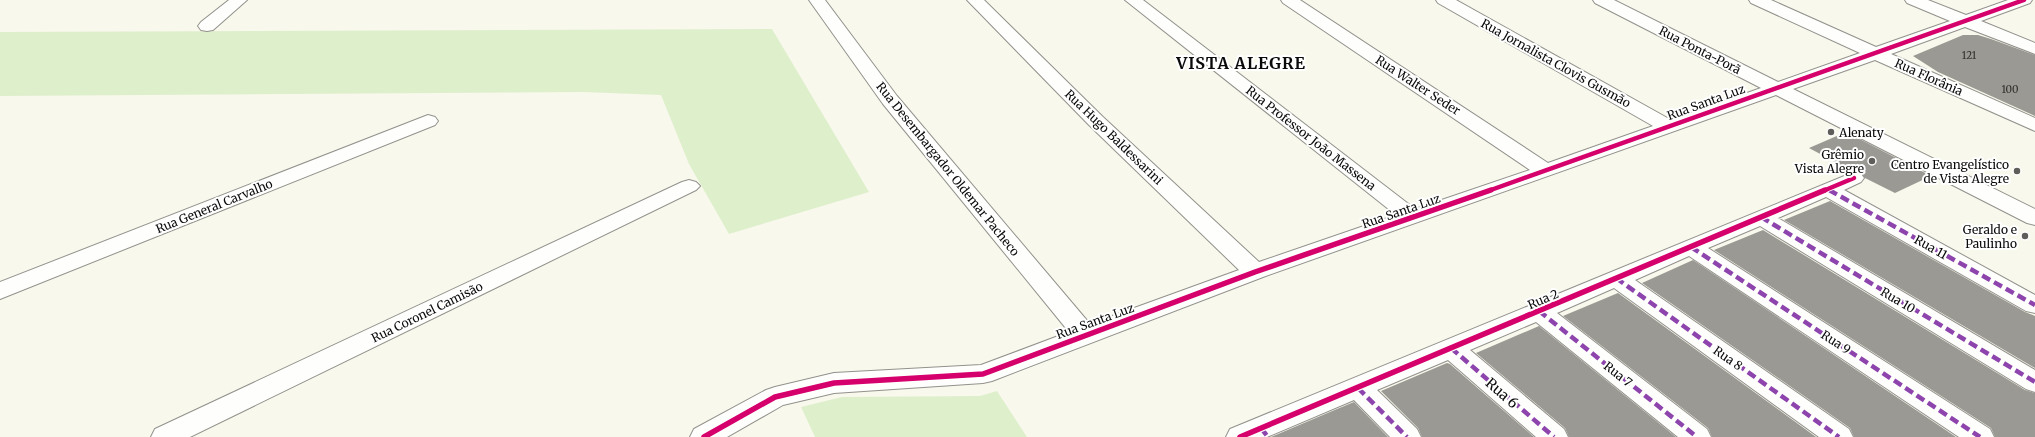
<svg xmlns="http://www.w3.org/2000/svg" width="2035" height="437" font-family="Merriweather,serif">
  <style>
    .green { fill: #deefcc }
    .building { fill: #9b9993 }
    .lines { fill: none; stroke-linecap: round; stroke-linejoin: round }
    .minor-casing { stroke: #92918c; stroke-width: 2 }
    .minor { fill: #fefefc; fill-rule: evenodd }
    .quiet-far1 { stroke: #8e44ad; stroke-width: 3.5; stroke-dasharray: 7 3.5; stroke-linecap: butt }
    .quiet { stroke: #8e44ad; stroke-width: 4.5; stroke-dasharray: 9 4.5; stroke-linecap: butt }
    .cycleway-far1-casing { stroke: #fff; stroke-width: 6 }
    .cycleway-casing { stroke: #fff; stroke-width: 8 }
    .cycleway-far1 { stroke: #d6006c; stroke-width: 4.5 }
    .cycleway { stroke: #d6006c; stroke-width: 5.5 }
    .poi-dot { fill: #5e5d59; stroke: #fff; stroke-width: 1.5 }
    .labels { text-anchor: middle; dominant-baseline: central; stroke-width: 4; stroke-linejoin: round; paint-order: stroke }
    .number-label { font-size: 10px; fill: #2e2e2c }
    .street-label { font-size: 12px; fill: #0a0a0a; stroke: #fff }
    .poi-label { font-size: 12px; fill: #0a0a0a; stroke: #fff; text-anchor: end }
    .near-street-label { font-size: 14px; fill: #0a0a0a; stroke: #fff }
    .district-label { font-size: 16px; font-weight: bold; letter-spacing: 1px; fill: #0a0a0a; stroke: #fff }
  </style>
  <rect width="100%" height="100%" fill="#f9f8ec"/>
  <!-- green -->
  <g class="green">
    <polygon points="772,29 869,192 729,234 689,164 661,95 583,92 0,96 0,32"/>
    <polygon points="997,391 1027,437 815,437 801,407 842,397 980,396"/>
  </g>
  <!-- building -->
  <g class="building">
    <polygon points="1963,35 1978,35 1991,39 2035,55 2035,116 1938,72 1913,56"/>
    <polygon points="1846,132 1931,176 1895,193 1865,178 1861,173 1852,171 1809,148"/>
    <polygon points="1830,201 2025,312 2035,316 2035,368 1784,220"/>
    <polygon points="1763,230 2025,390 2035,393 2035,437 1995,437 1991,428 1714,250"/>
    <polygon points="1693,260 1956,437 1854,437 1850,428 1642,283"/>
    <polygon points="1618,293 1816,437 1712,437 1708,428 1563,316"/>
    <polygon points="1539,326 1676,437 1569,437 1565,428 1476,353"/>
    <polygon points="1447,363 1450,364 1534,437 1422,437 1418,428 1381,391"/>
    <polygon points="1354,402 1388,437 1271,437 1337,409"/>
  </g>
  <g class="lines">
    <!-- minor casing -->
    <g class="minor-casing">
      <g id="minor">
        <polygon points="229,0 247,0 213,30 207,31 201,30 198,26 201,22"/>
        <polygon points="809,0 825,0 897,96 1090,324 1239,270 1089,125 967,0 984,0 1103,117 1259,262 1396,215 1125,0 1143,0 1415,209 1530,170 1283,3 1281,0 1300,0 1548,163 1653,126 1438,3 1436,0 1456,0 1671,120 1761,88 1595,3 1593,0 1614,0 1778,82 1860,53 1751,3 1749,0 1771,0 1876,47 1950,21 1907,3 1905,0 1928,0 1966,15 2008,0 2032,0 2030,3 1981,21 2035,43 2035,54 1965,27 1891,54 2035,118 2035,131 1875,60 1793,89 2035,209 2035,225 2027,223 1776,95 1263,277 992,381 983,383 834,393 783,405 727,437 690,437 694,429 766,390 775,387 834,373 981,365 1069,332 883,104"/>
        <polygon points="428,115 435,117 438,121 435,125 0,299 0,282"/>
        <polygon points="1854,172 1861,174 1864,178 1861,182 1844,190 2035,295 2035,313 2026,311 1826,197 1778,218 2035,370 2035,392 2026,389 1760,226 1708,248 1990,429 1994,437 1959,437 1689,256 1635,280 1849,429 1853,437 1819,437 1614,288 1557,313 1707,429 1711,437 1678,437 1536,322 1470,350 1564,429 1568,437 1536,437 1448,360 1377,390 1417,429 1421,437 1390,437 1354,400 1267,437 1226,437 1230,429"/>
        <polygon points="689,180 696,182 700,186 696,190 190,437 151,437 155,429 682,182"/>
      </g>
    </g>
    <!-- minor -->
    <use href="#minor" class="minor"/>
    <!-- quiet-far1 -->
    <polyline class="quiet-far1" points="1827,189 1831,191"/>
    <!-- quiet -->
    <g class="quiet">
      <polyline points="1829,190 2035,305"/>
      <polyline points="1761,217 2035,382"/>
      <polyline points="1691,247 1980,437"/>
      <polyline points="1616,278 1839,437"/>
      <polyline points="1539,311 1697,437"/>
      <polyline points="1451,348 1554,437"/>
      <polyline points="1358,388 1407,437"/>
      <polyline points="1261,428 1268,437"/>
    </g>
    <!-- cycleway-far1 casing -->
    <g class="cycleway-far1-casing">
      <g id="cycleway-far1">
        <polyline points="1488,191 2024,0"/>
        <polyline points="1823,191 1854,178"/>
      </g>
    </g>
    <!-- cycleway casing -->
    <g class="cycleway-casing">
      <g id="cycleway">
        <polyline points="704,437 775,397 834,383 983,374 1255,272 1491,190"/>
        <polyline points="1240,437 1825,190"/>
      </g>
    </g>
    <!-- cycleway-far1 -->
    <use href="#cycleway-far1" class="cycleway-far1"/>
    <!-- cycleway -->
    <use href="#cycleway" class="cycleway"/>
  </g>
  <!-- markers -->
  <g class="poi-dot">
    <circle cx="1831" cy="132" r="4"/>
    <circle cx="1872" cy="161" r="4"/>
    <circle cx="2017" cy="171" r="4"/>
    <circle cx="2025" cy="236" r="4"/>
  </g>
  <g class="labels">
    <!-- number labels -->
    <g class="number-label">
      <text x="1969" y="55">121</text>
      <text x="2010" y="89">100</text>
    </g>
    <!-- street labels -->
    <g class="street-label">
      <text transform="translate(1700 50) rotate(27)">Rua Ponta-Porã</text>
      <text transform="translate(1556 63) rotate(29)">Rua Jornalista Clovis Gusmão</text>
      <text transform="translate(1929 77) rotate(24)">Rua Florânia</text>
      <text transform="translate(1418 85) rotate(33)">Rua Walter Seder</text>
      <text transform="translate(1706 102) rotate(-20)">Rua Santa Luz</text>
      <text transform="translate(1114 137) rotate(44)">Rua Hugo Baldessarini</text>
      <text transform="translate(1311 138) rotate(38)">Rua Professor João Massena</text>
      <text transform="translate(948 169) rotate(51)">Rua Desembargador Oldemar Pacheco</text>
      <text transform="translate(214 206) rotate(-22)">Rua General Carvalho</text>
      <text transform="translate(1401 211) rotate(-19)">Rua Santa Luz</text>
      <text transform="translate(1931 247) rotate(29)">Rua 11</text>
      <text transform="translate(1543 299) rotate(-23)">Rua 2</text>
      <text transform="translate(1898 300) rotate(31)">Rua 10</text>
      <text transform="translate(427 312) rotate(-26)">Rua Coronel Camisão</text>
      <text transform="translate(1095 321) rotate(-20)">Rua Santa Luz</text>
      <text transform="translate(1836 342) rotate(33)">Rua 9</text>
      <text transform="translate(1728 358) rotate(35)">Rua 8</text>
      <text transform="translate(1618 374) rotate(38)">Rua 7</text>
    </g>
    <!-- poi labels -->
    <g class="poi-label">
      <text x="1839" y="132" text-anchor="start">Alenaty</text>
      <text x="1864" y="154">Grêmio<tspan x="1864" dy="14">Vista Alegre</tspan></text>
      <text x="2009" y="164">Centro Evangelístico<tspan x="2009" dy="14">de Vista Alegre</tspan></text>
      <text x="2017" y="229">Geraldo e<tspan x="2017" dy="14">Paulinho</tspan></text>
    </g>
    <!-- near-street labels -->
    <g class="near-street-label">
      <text transform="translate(1502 393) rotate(41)">Rua 6</text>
    </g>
    <!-- district labels -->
    <g class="district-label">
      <text x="1241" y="63">VISTA ALEGRE</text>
    </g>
  </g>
</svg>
